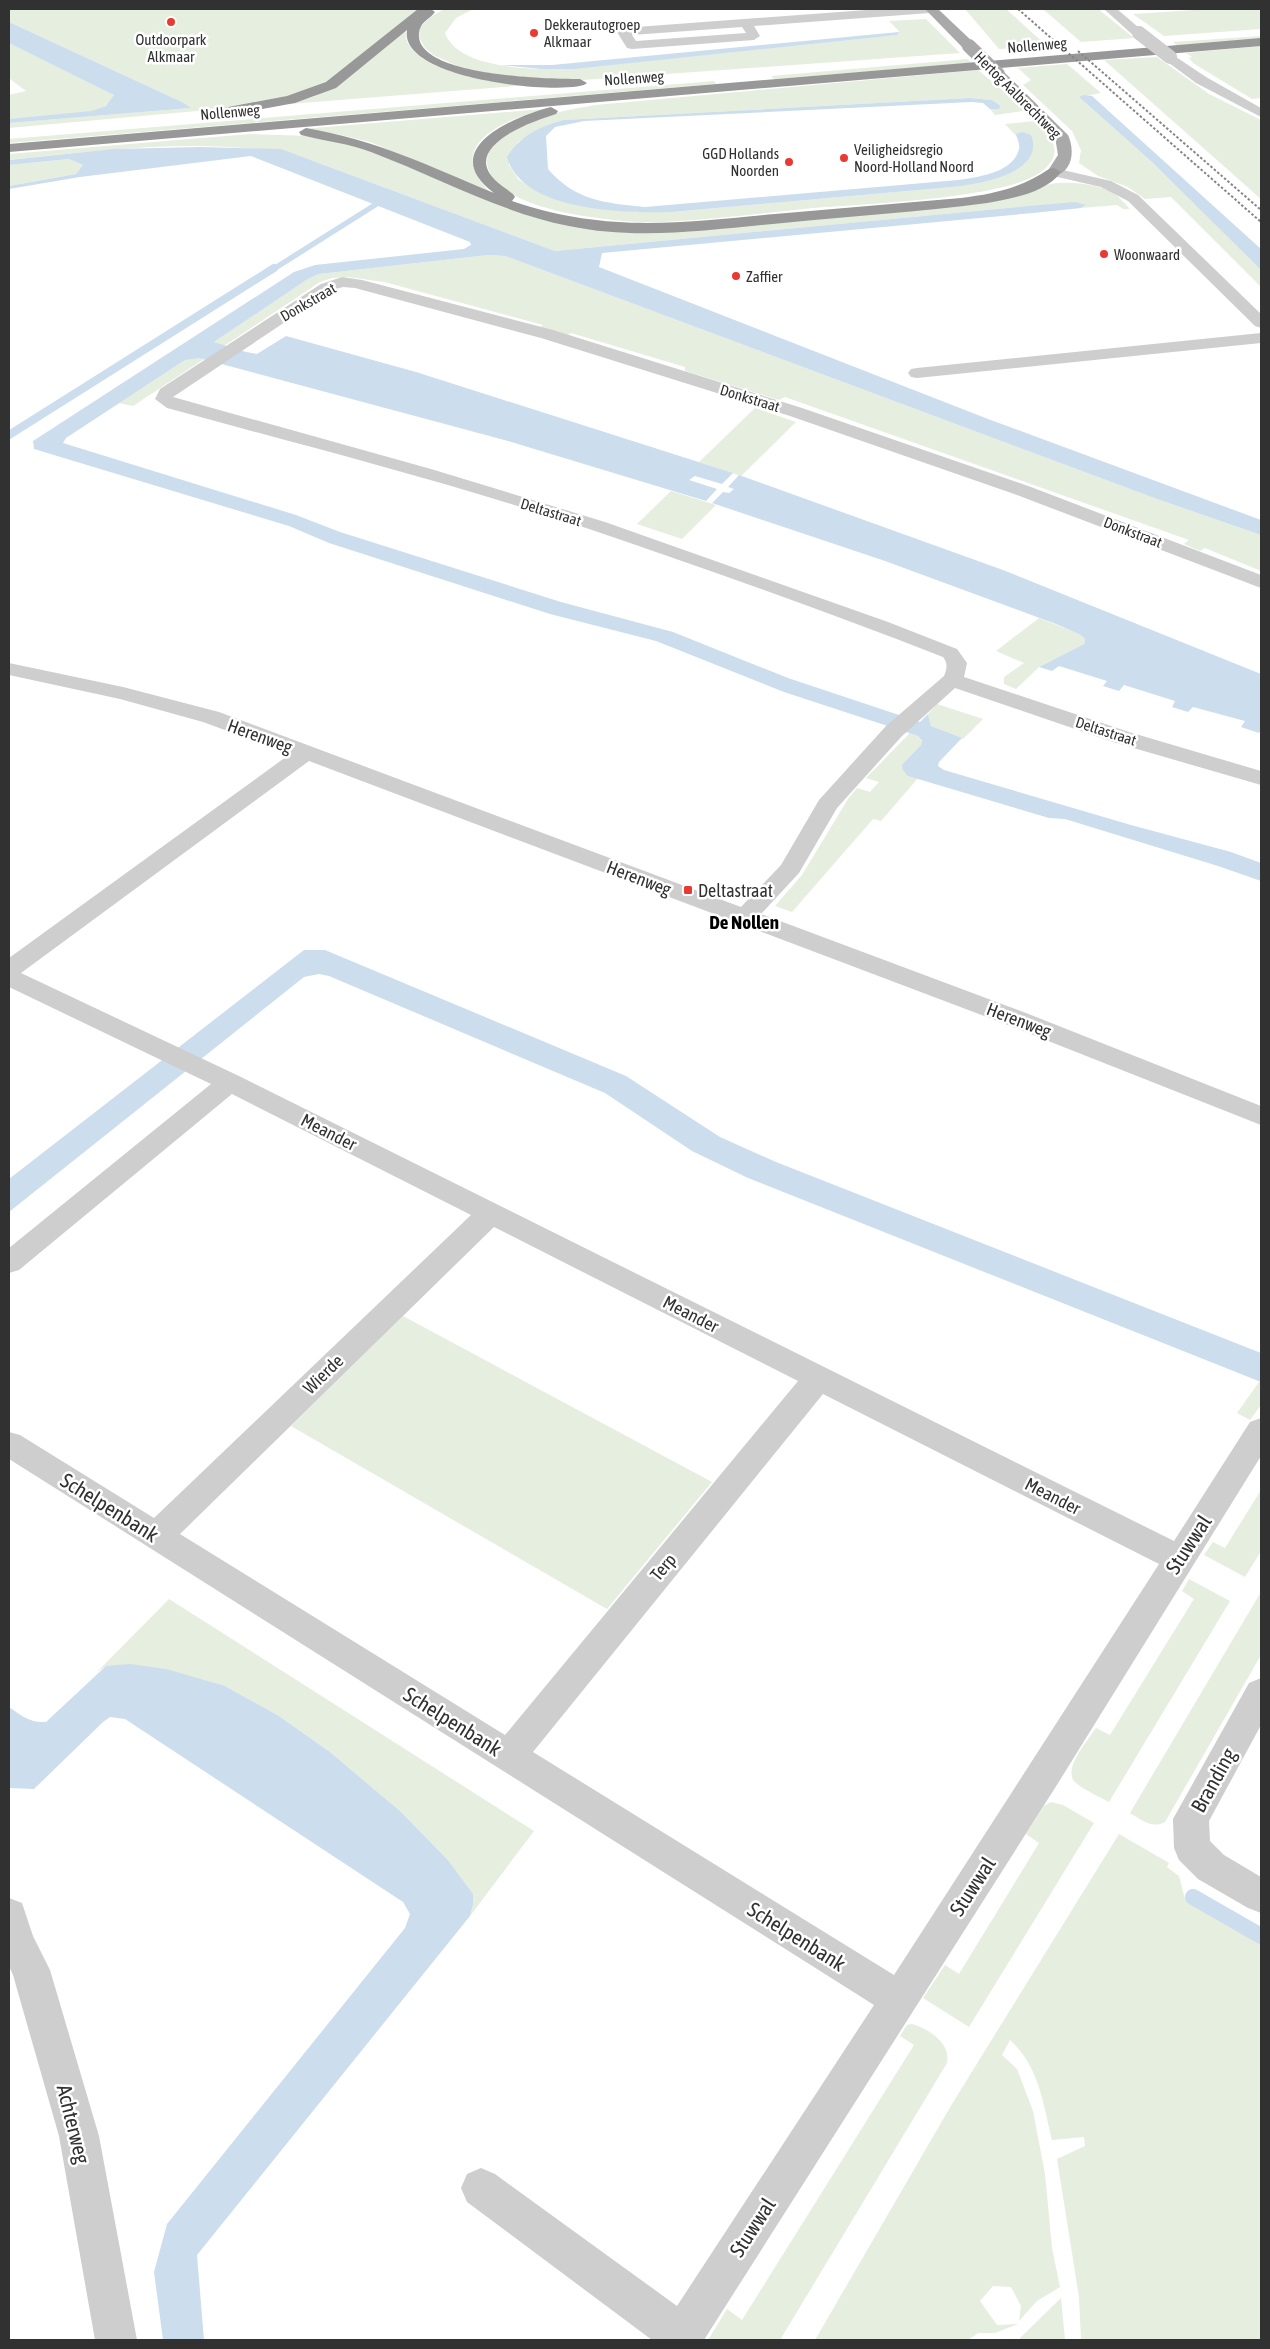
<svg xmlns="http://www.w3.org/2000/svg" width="1270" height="2349" font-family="'Asap Condensed',sans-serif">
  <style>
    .green { fill: #e6eedf }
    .water { fill: #cde }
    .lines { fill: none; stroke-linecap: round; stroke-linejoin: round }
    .stream-far2 { stroke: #cde; stroke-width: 5.5 }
    .stream-far1 { stroke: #cde; stroke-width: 8 }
    .stream { stroke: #cde; stroke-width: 16 }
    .minor { fill: #cecece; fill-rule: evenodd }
    .major { fill: #a9a9a9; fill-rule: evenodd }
    .highway { fill: #989898; fill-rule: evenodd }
    .rail { stroke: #868686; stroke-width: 2; stroke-dasharray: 2.5 2; stroke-linecap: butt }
    .minor-bridge { stroke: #cecece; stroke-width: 14 }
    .major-bridge { stroke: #a9a9a9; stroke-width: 14 }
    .poi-dot { fill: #ea3832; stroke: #fff; stroke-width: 2 }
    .labels { text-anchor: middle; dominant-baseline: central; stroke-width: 5; stroke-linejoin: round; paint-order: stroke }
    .far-poi-label { font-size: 15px; fill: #313131; stroke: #fff; text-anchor: start }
    .far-street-label { font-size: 15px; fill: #313131; stroke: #fff }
    .street-label { font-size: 18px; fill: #313131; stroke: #fff }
    .poi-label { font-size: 18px; fill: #313131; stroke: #fff; text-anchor: start }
    .neighbourhood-label { font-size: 19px; font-weight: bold; fill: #000; stroke: #fff }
    .near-street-label { font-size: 21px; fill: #313131; stroke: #fff }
  </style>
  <rect width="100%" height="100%" fill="#fff"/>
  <!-- green -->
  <g class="green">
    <polygon points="9,9 419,9 336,78 314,90 252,106 9,128 9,123 190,108 182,102 9,22"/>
    <path d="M444 9H473L456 18 445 33C459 73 553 71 589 67L897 35 899 31 889 21 926 19 960 53 583 80 499 76 460 67 435 56 425 48 419 37 420 28 429 18Z"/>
    <polygon points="965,9 1006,9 1047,46 999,49"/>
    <polygon points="1043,9 1098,9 1134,38 1081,42"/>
    <polygon points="1210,9 1261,9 1261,29 1164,36 1133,14"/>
    <path d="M405 30C406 35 406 41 409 45 428 76 495 79 528 85L289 104 313 97 343 82Z"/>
    <polygon points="1261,36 1261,39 1177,46 1173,42"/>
    <path d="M9 43 110 92 114 95C111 101 107 106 100 109 80 116 32 117 9 119V95L26 91 9 78Z"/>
    <polygon points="1261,46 1261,98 1252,99 1193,63 1189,58 1192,57 1186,53"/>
    <polygon points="1157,57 1209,94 1261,120 1261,199 1104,60"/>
    <polygon points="968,59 971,63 774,79 771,76"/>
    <polygon points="1067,64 1101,93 1079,97 1152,162 1261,270 1261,287 1171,197 1145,199 1128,187 1098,176 1079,163 1081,150 1072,131 1023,85 1031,80 1018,68"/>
    <path d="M978 70 1024 108 1023 111 995 115 990 109H999L1001 106 992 100 970 98 564 120 541 128 518 142 509 165 518 179 531 188 564 202 637 212H672L952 187 1002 176 1016 170 1032 153 1005 124 1035 121C1051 136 1066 152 1042 171 1008 199 862 204 813 208 763 213 712 220 662 222 636 223 610 220 584 216 556 212 486 197 487 160 488 150 496 140 504 135 531 117 564 110 596 105Z"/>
    <polygon points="714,81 716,84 9,143 9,139"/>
    <path d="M544 109C504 120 443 145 489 191L370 142 337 134 302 129Z"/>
    <path d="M250 134 311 136 360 147 527 215 574 226 616 231 1029 192C1035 190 1041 187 1047 185 1064 180 1103 184 1116 195 1121 199 1125 204 1130 209H1123L1117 205 1081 208 1085 206H1028L555 251 297 155C202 137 104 150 9 160V154Z"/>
    <polygon points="69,159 83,165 76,174 9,186 9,165"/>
    <polygon points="488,255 505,256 1157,499 1261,535 1261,571 1205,548 1200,551 1184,544 1189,540 785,397 779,400 685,371 685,367 571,333 566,336 540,328 543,325 384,282 348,277 332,278 320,282 224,346 214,342 308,279 319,274"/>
    <polygon points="195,357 204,359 133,406 119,403 185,360"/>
    <polygon points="755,408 796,422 741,476 699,462"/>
    <polygon points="671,491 716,505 682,539 637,524"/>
    <polygon points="1039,618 1082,635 1085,639 1084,644 1039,667 1016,689 1004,684 1004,677 1024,663 996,651"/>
    <polygon points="937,704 983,719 963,739 931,726 928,714"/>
    <polygon points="910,733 918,736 922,742 908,776 918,778 881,821 873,819 792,912 775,906 802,875 848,799 857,788 870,792 879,782 866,778"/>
    <polygon points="403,1316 712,1482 607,1609 291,1426"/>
    <polygon points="1259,1382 1261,1382 1261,1405 1250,1420 1237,1413"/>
    <polygon points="1261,1490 1261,1551 1245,1577 1204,1555 1213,1542 1225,1548"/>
    <path d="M1189 1579 1230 1601 1109 1802C1098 1796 1084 1790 1075 1782 1062 1770 1088 1740 1096 1728L1110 1735 1194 1599 1182 1591Z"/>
    <path d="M1261 1592V1655L1165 1822C1152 1829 1142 1820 1130 1813Z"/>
    <polygon points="169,1599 534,1831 470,1916 473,1905 447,1859 400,1811 330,1752 279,1716 225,1686 106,1666 96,1673"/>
    <polygon points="1051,1802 1063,1805 1094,1823 969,2027 923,1998 945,1965 959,1974 1039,1843 1026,1834 1044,1806"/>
    <path d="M1119 1834 1169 1863 1167 1867 1179 1876 1185 1899 1261 1942V2340H1081L1079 2297 1057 2159 1085 2146 1084 2137 1052 2140C1043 2103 1039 2066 1010 2040L1002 2055 1017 2069 1033 2111 1045 2174 1052 2248 1060 2287 1037 2301 1019 2321 1021 2306 1011 2287 993 2286 980 2301 997 2325 1018 2324 995 2333H978L968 2340H815L952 2104Z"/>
    <path d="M912 2024C929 2029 951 2043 947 2063L780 2340H708L727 2309 742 2320 914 2045 900 2036 907 2025Z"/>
    <polygon points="1061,2298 1065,2340 1020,2340 1020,2338"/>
  </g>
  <!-- water -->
  <g class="water">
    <polygon points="9,22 182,102 191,108 9,123 9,119 92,111 106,106 114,95 9,43"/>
    <polygon points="899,32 897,35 879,37 574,69 541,69 501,65 552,65"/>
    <polygon points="1084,95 1092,96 1261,249 1261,270 1152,162 1079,97"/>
    <path d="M970 98 992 100 1001 106 999 109H990L983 103 972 102 584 121 555 127 546 136 548 169C576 201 605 203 645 207L958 180C977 177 1013 173 1019 149 1020 143 1017 139 1016 134L1022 132 1031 135C1046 174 978 184 952 187L672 212C626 213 522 212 507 157 520 136 540 126 564 120Z"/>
    <polygon points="200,147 281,149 555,251 1028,206 1075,202 1086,205 1081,208 1033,213 602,253 599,267 988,419 1261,520 1261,535 1157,499 505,256 488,255 319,274 308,279 214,342 246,352 257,354 286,336 416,372 733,473 722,484 695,476 689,480 717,489 706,501 508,441 199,358 185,360 66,438 63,443 296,515 340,532 561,602 673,632 788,678 920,722 928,714 931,726 962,738 939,762 938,766 944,770 1131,825 1231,852 1261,863 1261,881 1218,866 1065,819 1049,818 908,776 903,770 902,765 921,745 922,741 918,736 784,692 656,641 550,614 329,543 289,526 34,449 33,441 294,272 315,265 464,249 471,245 470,242 251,156 80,177 9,189 9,186 76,174 83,165 69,159 9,165 9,160 113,149"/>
    <polygon points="739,475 1003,570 1261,674 1261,730 1259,733 1241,727 1245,721 1193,707 1188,712 1172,707 1175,701 1124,685 1119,691 1103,686 1107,681 1059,666 1052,671 1039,667 1084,644 1085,639 1081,635 1056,624 885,561 712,503 723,492 729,493 734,489 728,487"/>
    <polygon points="304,950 325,950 626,1076 720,1137 776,1162 1261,1353 1261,1382 748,1178 692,1151 605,1093 329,976 319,974 304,977 9,1212 9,1179"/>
    <path d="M130 1664 166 1669 225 1686 279 1716 330 1752 400 1811 447 1859 473 1894V1905L470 1916 197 2255 204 2340H163L154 2272 167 2224 405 1928 410 1914 403 1902 125 1719 110 1717 103 1722 34 1789 9 1788V1707C22 1716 30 1723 46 1722L106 1666Z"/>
  </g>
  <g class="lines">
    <!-- stream-far2 -->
    <polyline class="stream-far2" points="272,270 375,205"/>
    <!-- stream-far1 -->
    <polyline class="stream-far1" points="9,435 274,268"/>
    <!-- stream -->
    <polyline class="stream" points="1193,1897 1261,1936"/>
    <!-- minor -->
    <g class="minor">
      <path d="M880 9H936L930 13 754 26 760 36 754 40 632 49 627 48 617 32 623 28ZM742 27 746 33 636 41 632 35Z"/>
      <polygon points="1104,9 1117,9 1145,33 1144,36 1134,36"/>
      <polygon points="1170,53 1206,77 1261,108 1261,117 1196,83 1165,60 1163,57"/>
      <polygon points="1054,168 1111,181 1138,195 1261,314 1261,328 1255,326 1128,201 1101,187 1049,175 1047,172"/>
      <path d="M342 277 362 280 553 330 802 408 1031 487 1261 575V588L1017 495 790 416 541 338 355 288 343 287 333 290 173 397 431 469 605 522 888 622 957 649 967 663 964 677 1129 732 1261 771V785L1113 742 955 688 902 736 837 808 799 873 761 914 1026 1013 1261 1106V1125L1008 1025 309 761 21 973 239 1076 1174 1541 1250 1422 1261 1418V1456L1055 1788 704 2340H652L467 2202 461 2188 467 2174 481 2168 495 2174 677 2306 874 2005 9 1459V1432L20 1435 154 1518 471 1215 232 1094 19 1270 9 1273V1248L211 1084 9 987V958L290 754 203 722 120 699 9 675V663L123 687 219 712 741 907 781 865 819 800 886 726 944 676C947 669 948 663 943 657 827 612 710 570 592 530 452 483 309 447 167 408L155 399 160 389 321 284ZM494 1227 798 1381 505 1735 180 1534ZM823 1394 1159 1564 894 1975 533 1752Z"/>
      <polygon points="1261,333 1261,343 917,378 911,377 908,373 911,369 917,368"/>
      <polygon points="1261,1678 1261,1725 1209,1821 1210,1841 1224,1855 1261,1877 1261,1913 1248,1908 1198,1879 1179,1860 1174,1848 1173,1819 1249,1683"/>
      <polygon points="9,1898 22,1903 33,1936 50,1970 99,2136 137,2340 95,2340 59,2136 13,1975 9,1966"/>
    </g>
    <!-- major -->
    <g class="major">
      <polygon points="925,9 938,9 974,43 975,46 974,49 964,49"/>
      <path d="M998 70 1003 71 1068 135C1075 150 1073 172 1054 176L1047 172 1058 155 1055 137 993 77 991 74 993 71Z"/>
    </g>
    <!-- highway -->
    <g class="highway">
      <path d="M418 9H431L435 12C430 19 420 22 419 33 414 77 552 79 580 79L587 83C577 96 398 83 407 30L336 88 295 103 223 116 216 112 223 108 287 96 326 82Z"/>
      <polygon points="1261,38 1261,46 9,152 9,144"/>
      <path d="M551 107 558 111 556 114C533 121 461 146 495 180 500 185 507 189 513 194L515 197 512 201C606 233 679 223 775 214 837 209 899 203 961 198 994 194 1021 188 1049 169L1054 168 1061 172C1046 193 1010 199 987 203 919 212 851 216 783 223 713 229 639 241 569 226 499 212 437 177 371 152 348 143 324 141 301 135L299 132 306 128C377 140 429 166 494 193 436 150 512 117 551 107Z"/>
    </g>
    <!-- rail -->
    <g class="rail">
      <polyline points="1018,9 1261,222"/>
      <polyline points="1078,51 1261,210"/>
    </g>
    <!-- minor-bridge -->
    <polyline class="minor-bridge" points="1139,33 1170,57"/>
    <!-- major-bridge -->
    <polyline class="major-bridge" points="969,46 998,74"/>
  </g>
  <!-- markers -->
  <g class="poi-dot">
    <circle cx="171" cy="22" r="5"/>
    <circle cx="534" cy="33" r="5"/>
    <circle cx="844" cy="158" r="5"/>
    <circle cx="789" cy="162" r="5"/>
    <circle cx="1104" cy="254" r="5"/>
    <circle cx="736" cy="276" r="5"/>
    <rect x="683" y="885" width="10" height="10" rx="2.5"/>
  </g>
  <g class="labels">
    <!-- far-poi labels -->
    <g class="far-poi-label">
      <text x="544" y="24">Dekkerautogroep<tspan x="544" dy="17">Alkmaar</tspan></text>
      <text x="171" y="39" text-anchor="middle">Outdoorpark<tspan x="171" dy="17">Alkmaar</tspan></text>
      <text x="854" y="149">Veiligheidsregio<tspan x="854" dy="17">Noord-Holland Noord</tspan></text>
      <text x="779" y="153" text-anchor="end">GGD Hollands<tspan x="779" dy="17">Noorden</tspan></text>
      <text x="1114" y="254">Woonwaard</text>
      <text x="746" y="276">Zaffier</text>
    </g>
    <!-- far-street labels -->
    <g class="far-street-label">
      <text transform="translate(1037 45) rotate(-5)">Nollenweg</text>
      <text transform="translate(634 78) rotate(-4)">Nollenweg</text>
      <text transform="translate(1018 95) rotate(45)">Hertog Aalbrechtweg</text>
      <text transform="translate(230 112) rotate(-5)">Nollenweg</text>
      <text transform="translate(308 302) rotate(-30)">Donkstraat</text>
      <text transform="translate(750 398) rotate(17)">Donkstraat</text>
      <text transform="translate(551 512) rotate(17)">Deltastraat</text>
      <text transform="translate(1133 532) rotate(21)">Donkstraat</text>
      <text transform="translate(1106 731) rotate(18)">Deltastraat</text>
    </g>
    <!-- street labels -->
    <g class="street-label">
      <text transform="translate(260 736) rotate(20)">Herenweg</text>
      <text transform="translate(639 878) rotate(21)">Herenweg</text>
      <text transform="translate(1019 1020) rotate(21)">Herenweg</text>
      <text transform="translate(329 1132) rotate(27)">Meander</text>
      <text transform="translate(691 1314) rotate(27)">Meander</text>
      <text transform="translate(323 1374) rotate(-44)">Wierde</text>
      <text transform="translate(1053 1496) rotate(27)">Meander</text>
      <text transform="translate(663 1567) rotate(-50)">Terp</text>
    </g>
    <!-- poi labels -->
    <g class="poi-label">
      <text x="698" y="890">Deltastraat</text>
    </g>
    <!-- neighbourhood labels -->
    <g class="neighbourhood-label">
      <text x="744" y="922">De Nollen</text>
    </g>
    <!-- near-street labels -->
    <g class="near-street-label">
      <text transform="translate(110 1507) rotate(32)">Schelpenbank</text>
      <text transform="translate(1188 1544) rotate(-57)">Stuwwal</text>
      <text transform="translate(453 1721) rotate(32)">Schelpenbank</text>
      <text transform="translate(1213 1780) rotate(-61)">Branding</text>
      <text transform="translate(972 1886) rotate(-57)">Stuwwal</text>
      <text transform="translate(797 1936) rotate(32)">Schelpenbank</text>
      <text transform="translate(74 2124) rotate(76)">Achterweg</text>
      <text transform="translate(752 2227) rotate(-57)">Stuwwal</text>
    </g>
  </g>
  <!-- border -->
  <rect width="1270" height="2349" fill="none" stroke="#313131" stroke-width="20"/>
</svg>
